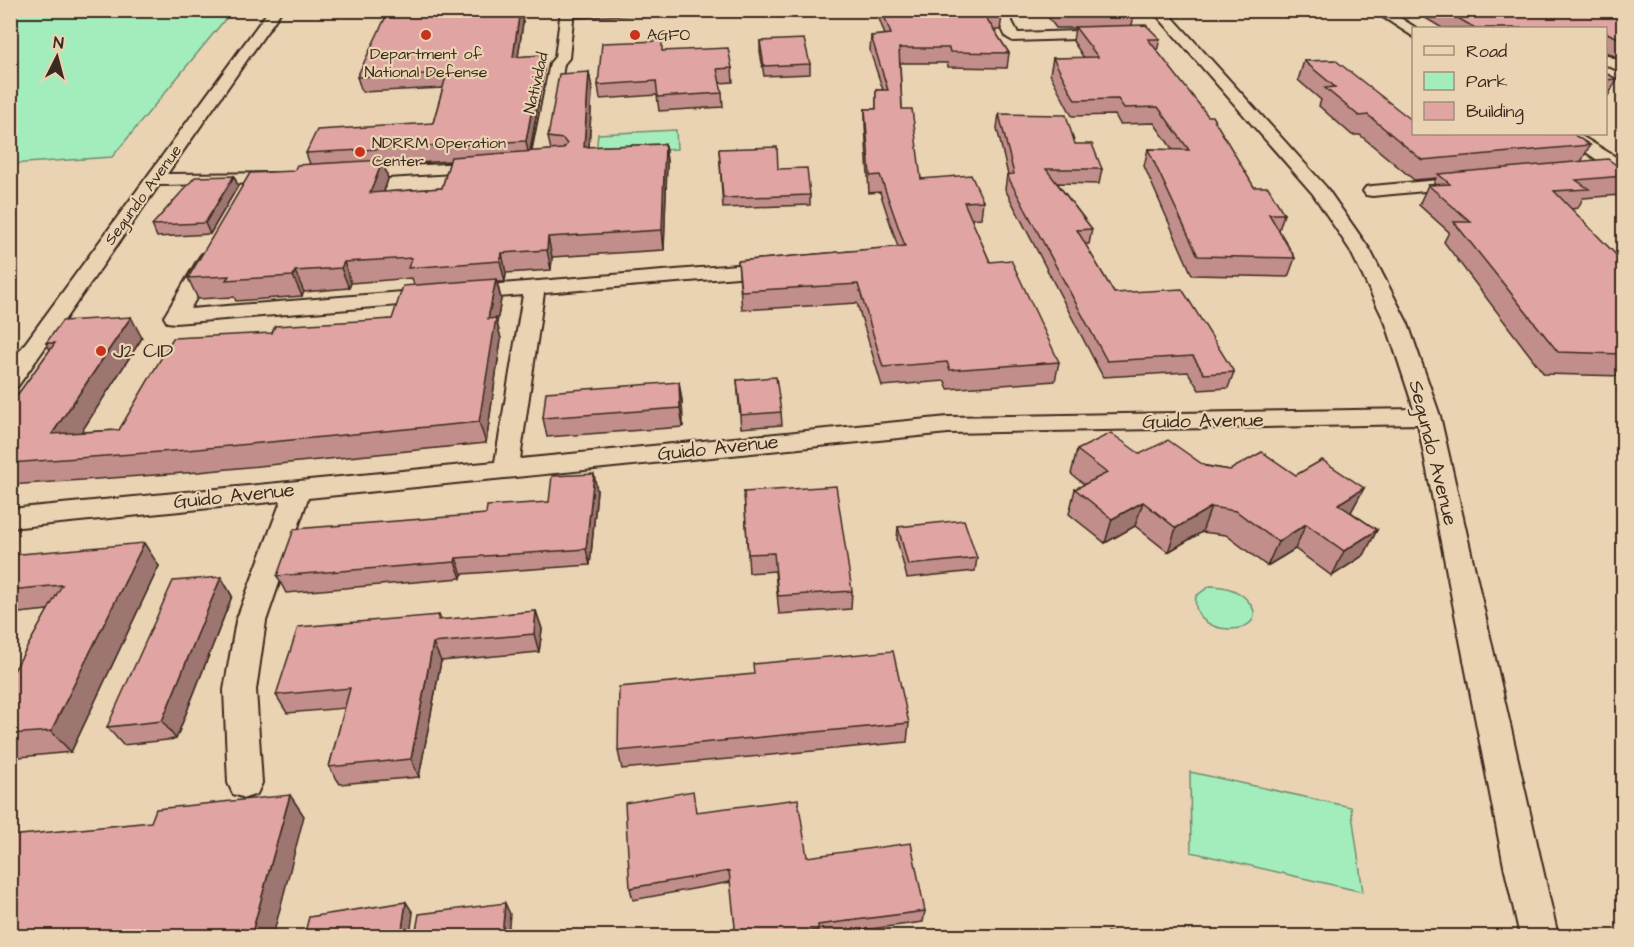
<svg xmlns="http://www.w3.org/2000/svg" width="1634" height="947" font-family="'Architects Daughter',sans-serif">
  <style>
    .green { fill: #a3edbc; stroke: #6f8c6d; stroke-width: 1.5 }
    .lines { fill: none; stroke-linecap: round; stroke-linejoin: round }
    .street-casing { stroke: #3b2a1e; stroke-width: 4 }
    .street { fill: #ead3b3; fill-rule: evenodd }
    .wall { fill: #c18e8b; stroke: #3b2a1e; stroke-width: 1.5; fill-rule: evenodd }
    .shaded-wall { fill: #9d7471; stroke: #3b2a1e; stroke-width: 1.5 }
    .building { fill: #e0a5a2; stroke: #3b2a1e; stroke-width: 1.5 }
    .poi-dot { fill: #c8321e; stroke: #ead3b3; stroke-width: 2 }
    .labels { text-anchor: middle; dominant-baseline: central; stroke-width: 4.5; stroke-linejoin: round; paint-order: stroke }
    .far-poi-label { font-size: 16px; fill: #3b2a1e; stroke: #ead3b3; text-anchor: start }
    .far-street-label { font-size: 16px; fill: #3b2a1e; stroke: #ead3b3 }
    .poi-label { font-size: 20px; fill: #3b2a1e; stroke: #ead3b3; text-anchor: start }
    .street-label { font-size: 20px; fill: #3b2a1e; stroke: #ead3b3 }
  </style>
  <rect width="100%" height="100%" fill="#ead3b3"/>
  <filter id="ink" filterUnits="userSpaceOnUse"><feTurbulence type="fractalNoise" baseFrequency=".0167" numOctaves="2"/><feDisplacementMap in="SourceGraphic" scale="12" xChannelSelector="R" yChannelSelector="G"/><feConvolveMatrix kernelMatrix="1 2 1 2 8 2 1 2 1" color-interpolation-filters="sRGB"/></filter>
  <g filter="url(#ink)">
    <!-- green -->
    <g class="green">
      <polygon points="15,10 232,10 232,11 112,157 11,164 10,14"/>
      <polygon points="676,130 677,149 596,153 598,134"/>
      <path d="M1210 586C1225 586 1238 589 1248 601 1278 636 1188 642 1196 596Z"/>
      <polygon points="1190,772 1351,807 1363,892 1191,852"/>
    </g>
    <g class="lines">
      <!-- street casing -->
      <g class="street-casing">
        <g id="street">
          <polygon points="269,10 282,10 167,174 281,173 287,174 290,178 287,182 281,183 159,185 18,386 10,388 10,364"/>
          <polygon points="561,10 574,10 569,58 564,64 548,164 545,168 533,168 530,164 550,63 555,57"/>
          <polygon points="993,10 1006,10 1018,33 1107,30 1114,34 1107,38 1013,41 1006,37"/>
          <polygon points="1152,10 1166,10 1326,187 1370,250 1408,324 1440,416 1558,936 1520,936 1504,866 1418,424 948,433 308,498 266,621 256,690 262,783 257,794 245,798 233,794 228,783 224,690 236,621 281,501 10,528 10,509 495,462 523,295 175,323 167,322 164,317 199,258 202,254 216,254 219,258 190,309 773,262 780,264 783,268 780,272 773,274 544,293 520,459 948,417 1414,409 1386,324 1350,250 1313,194"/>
          <polygon points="1372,10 1388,10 1416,28 1414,28 1414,37"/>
          <polygon points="1606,55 1624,63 1624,73 1606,65"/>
          <polygon points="1560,134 1578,134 1624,162 1624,174 1616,173"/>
          <polygon points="482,162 488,163 491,167 488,171 353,179 347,178 344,174 347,170 353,169"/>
          <polygon points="1461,178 1467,179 1470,183 1467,187 1372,196 1366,195 1363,191 1366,187 1372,186"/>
        </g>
      </g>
      <!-- street -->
      <use href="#street" class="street"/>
    </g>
    <!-- wall -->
    <g class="wall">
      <polygon points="574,10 729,10 575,18"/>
      <polygon points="876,10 998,10 1002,16 1000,30 994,30 1009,53 1007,68 948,67 947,63 900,63 902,109 921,179 983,201 981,218 971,219 990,262 1059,362 1055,381 948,389 945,381 882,386 857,303 742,310 738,261 898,247 880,192 869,193 865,125 865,109 876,109 876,90 883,90 870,51 871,36 885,35"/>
      <polygon points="1043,10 1131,10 1134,14 1132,25 1160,39 1157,51 1254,187 1284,214 1279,230 1295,258 1288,277 1192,275 1144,166 1148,149 1173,150 1154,123 1120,124 1115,115 1072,116 1050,74 1053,58 1084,58 1073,41 1075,28 1056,28"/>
      <polygon points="1412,10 1623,10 1623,60 1605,52 1605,28 1442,28"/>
      <path d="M523 22 518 57 542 55 544 70 530 152 551 150 548 137 589 72 592 90 589 147 665 144 667 162 664 250 552 257 551 270 506 273 505 282H497L501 299 497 323 501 339 486 443 199 472 10 485V405L50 350 46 343 142 338 81 432 119 430 272 333 392 319 414 285 412 278 351 283 349 288 304 292 302 296 236 301 234 297 198 299 188 278 294 171 310 164 306 153 433 123 443 88 362 92 357 77ZM450 161 442 188 384 192 388 179 384 165Z"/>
      <polygon points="760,41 810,64 810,74 764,76 760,51"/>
      <polygon points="663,51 732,68 733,82 719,83 722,93 723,107 659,111 657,95 600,99 598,85"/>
      <polygon points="1304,61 1413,134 1590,145 1581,162 1623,170 1623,190 1620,195 1583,198 1578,208 1571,209 1623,262 1623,376 1544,374 1444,242 1449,232 1419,205 1428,185 1433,185 1436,178 1414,180 1360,135 1352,135 1319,106 1321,100 1298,80"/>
      <polygon points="1605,73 1617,79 1608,96 1605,96"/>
      <polygon points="999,114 1075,144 1102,169 1099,184 1057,183 1092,229 1089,244 1085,244 1114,293 1234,372 1228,388 1199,390 1188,372 1103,377 1005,189 1007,175 1008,175 997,128"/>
      <polygon points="719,149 778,169 810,195 810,205 723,208"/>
      <polygon points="234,176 238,186 210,234 157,237 152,225"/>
      <polygon points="737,380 781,412 782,425 741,428"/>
      <polygon points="679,382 682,401 683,427 547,437 543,418"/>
      <polygon points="1077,450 1140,454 1230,470 1296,475 1364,488 1351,512 1377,530 1364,555 1332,576 1295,549 1267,566 1226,535 1202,532 1168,552 1135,526 1105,543 1069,514 1075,489 1085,485 1071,474"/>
      <polygon points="597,490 590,565 462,574 461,578 286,593 277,576 486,514 549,502"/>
      <polygon points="744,492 852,591 851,609 779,614 775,571 749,573"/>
      <polygon points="898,527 977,558 975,571 907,578 897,540"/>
      <polygon points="10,555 159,566 71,752 10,758 10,678 48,610 10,614"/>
      <polygon points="221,577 232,596 176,739 123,745 107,727"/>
      <polygon points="536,611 542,629 539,652 441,661 419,777 340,784 329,767 345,708 287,713 276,695 439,615 441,620"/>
      <polygon points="754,674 909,723 907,742 622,769 618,751"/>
      <polygon points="696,812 807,857 925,911 923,922 818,936 736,936 731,882 633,900 630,888"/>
    </g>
    <!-- shaded-wall -->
    <g class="shaded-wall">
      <polygon points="520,10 523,22 516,71 513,57"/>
      <polygon points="542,55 544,70 529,157 526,141"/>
      <polygon points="589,72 592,90 588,166 584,147"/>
      <polygon points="665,144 667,162 664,250 662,230"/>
      <polygon points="383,160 388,179 377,212 370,193"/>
      <polygon points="234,176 238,186 210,234 205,223"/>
      <polygon points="548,237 552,257 551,270 547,250"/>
      <polygon points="502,253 506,273 505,282 500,261"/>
      <polygon points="344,262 351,283 349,288 341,268"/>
      <polygon points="295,271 304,292 302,296 293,276"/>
      <polygon points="496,279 501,299 497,323 501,339 486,443 479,422 488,319"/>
      <polygon points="131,317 142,338 66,456 52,434"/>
      <polygon points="679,382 682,401 683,427 680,408"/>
      <polygon points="594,474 597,490 590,565 586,549"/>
      <polygon points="1364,488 1351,512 1326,528 1338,504"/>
      <polygon points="1143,502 1135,526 1105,543 1112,519"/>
      <polygon points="1211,507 1202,532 1168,552 1176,528"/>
      <polygon points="1306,524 1295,549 1267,566 1278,542"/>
      <polygon points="1377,530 1364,555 1332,576 1344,551"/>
      <polygon points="144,543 159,566 71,752 51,731"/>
      <polygon points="456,558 462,574 461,578 455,562"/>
      <polygon points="221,577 232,596 176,739 162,721"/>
      <polygon points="536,611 542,629 539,652 534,634"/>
      <polygon points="433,643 441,661 419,777 411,759"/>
      <polygon points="290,795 304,816 273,936 251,936"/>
      <polygon points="406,902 413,913 410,936 401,936"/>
      <polygon points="505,903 510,914 508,936 502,936"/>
    </g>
    <!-- building -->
    <g class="building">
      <polygon points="389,10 520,10 513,57 542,55 526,141 306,153 317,130 433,123 447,73 357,77"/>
      <polygon points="882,10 998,10 1002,16 985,16 1009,53 950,52 949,48 899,48 902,109 912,109 921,179 971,175 983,201 964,202 990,262 1011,260 1059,362 950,370 947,362 883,367 858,284 741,291 738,261 905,246 880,175 870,176 865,109 876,109 876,90 888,90 871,36 891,34"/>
      <polygon points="1055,10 1131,10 1134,14 1059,15"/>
      <polygon points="1444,10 1623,10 1623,40 1607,33 1605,36 1605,28 1475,28"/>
      <polygon points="1146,25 1160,39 1148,39 1208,116 1212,116 1254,187 1268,187 1284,214 1269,214 1295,258 1198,256 1148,149 1189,150 1158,107 1124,108 1118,99 1075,100 1053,58 1098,57 1075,27"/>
      <polygon points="804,39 810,64 764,66 760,41"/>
      <polygon points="662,41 662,51 728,48 732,68 717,69 722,93 658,97 656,81 598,85 602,43"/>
      <polygon points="1335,60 1413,121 1413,134 1573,134 1590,145 1422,160 1368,115 1359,116 1325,88 1335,87 1304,61"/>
      <polygon points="589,72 584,147 665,144 662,230 548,237 547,250 502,253 500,261 408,268 412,258 344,262 341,268 295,271 293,276 226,280 229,276 188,278 250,173 294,171 297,165 383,160 370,193 442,188 451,157 563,149 567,144 563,139 548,137 559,74"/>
      <polygon points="1605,73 1617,79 1605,80"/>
      <polygon points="999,114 1066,115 1075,144 1092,144 1102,169 1046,169 1092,229 1077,230 1114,293 1182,289 1234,372 1204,374 1193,356 1107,361 1007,175 1014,174"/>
      <polygon points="777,147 778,169 807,168 810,195 723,198 719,149"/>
      <polygon points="1608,159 1623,170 1623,176 1576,180 1589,189 1554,191 1623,262 1623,354 1558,352 1454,222 1471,222 1428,185 1450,184 1438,174"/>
      <polygon points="234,176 205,223 152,225 195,177"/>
      <polygon points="496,279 488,319 496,318 479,422 187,450 10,463 10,405 55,343 46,343 62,321 131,317 52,434 119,430 173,338 272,333 275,326 392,319 403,286"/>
      <polygon points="776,377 781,412 741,415 737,380"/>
      <polygon points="679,382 680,408 543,418 546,392"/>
      <polygon points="1111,433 1140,454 1168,440 1205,466 1230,470 1262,452 1296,475 1322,460 1364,488 1338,504 1377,530 1344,551 1306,524 1278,542 1236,511 1211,507 1176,528 1143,502 1112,519 1075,489 1107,473 1077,450"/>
      <polygon points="594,474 586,549 456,558 455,562 277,576 294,529 486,514 487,506 549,502 552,476"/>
      <polygon points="836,486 852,591 778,596 774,553 748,554 744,492"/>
      <polygon points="964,520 977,558 908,565 898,527"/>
      <polygon points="144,543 51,731 10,734 10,678 62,585 10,590 10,555"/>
      <polygon points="221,577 162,721 107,727 173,581"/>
      <polygon points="536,611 534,634 433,643 411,759 329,767 350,688 276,695 298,627 439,615 438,620"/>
      <polygon points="893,651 909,723 618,751 619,687 754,674 753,664"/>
      <polygon points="693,791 696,812 798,799 807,857 911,843 925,911 818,925 818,930 774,936 736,936 729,871 630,888 625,803"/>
      <polygon points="290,795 251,936 10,936 10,836 151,822 156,809"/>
      <polygon points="406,902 401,936 304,936 309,917"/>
      <polygon points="505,903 502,936 415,936 419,914"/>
      <polygon points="1107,932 1126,936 1107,936"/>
    </g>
  </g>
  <!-- markers -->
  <g class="poi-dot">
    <circle cx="426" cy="35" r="6"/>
    <circle cx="635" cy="35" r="6"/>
    <circle cx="360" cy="152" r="6"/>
    <circle cx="101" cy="351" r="6"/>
  </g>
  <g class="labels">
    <!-- far-poi labels -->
    <g class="far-poi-label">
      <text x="647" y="35">AGFO</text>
      <text x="426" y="54" text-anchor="middle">Department of<tspan x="426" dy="18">National Defense</tspan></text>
      <text x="372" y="143">NDRRM Operation<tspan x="372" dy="18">Center</tspan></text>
    </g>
    <!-- far-street labels -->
    <g class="far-street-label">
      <text transform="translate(536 83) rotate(-77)">Natividad</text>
      <text transform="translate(143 195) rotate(-54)">Segundo Avenue</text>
    </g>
    <!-- poi labels -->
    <g class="poi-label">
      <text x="113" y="351">J2 CID</text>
    </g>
    <!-- street labels -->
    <g class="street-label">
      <text transform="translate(1203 421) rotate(-1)">Guido Avenue</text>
      <text transform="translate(718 448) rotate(-6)">Guido Avenue</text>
      <text transform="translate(1433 453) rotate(76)">Segundo Avenue</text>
      <text transform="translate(234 496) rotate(-6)">Guido Avenue</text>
    </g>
  </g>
  <!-- margin -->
  <rect width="1634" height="947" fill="none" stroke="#ead3b3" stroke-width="36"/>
  <rect x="18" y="18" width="1598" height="911" fill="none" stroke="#3b2a1e" stroke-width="2" filter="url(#ink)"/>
  <!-- legend -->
  <rect x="1412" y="27" width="195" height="108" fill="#ead3b3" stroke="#a48f77" stroke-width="1.5"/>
  <rect x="1424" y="46" width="30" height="9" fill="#ead3b3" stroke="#a48f77" stroke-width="1.5"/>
  <text x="1466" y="57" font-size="18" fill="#3b2a1e">Road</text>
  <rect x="1424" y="72" width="30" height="18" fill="#a3edbc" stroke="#a48f77" stroke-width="1.5"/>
  <text x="1466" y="87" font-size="18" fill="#3b2a1e">Park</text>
  <rect x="1424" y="102" width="30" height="18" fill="#e0a5a2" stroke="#a48f77" stroke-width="1.5"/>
  <text x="1466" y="117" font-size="18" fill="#3b2a1e">Building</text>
  <!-- north arrow -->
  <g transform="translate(57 57) rotate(6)" stroke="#ead3b3" stroke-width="4.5" paint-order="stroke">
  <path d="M0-4.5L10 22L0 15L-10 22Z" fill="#3b2a1e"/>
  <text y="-9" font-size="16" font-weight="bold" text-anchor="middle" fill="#3b2a1e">N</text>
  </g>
</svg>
